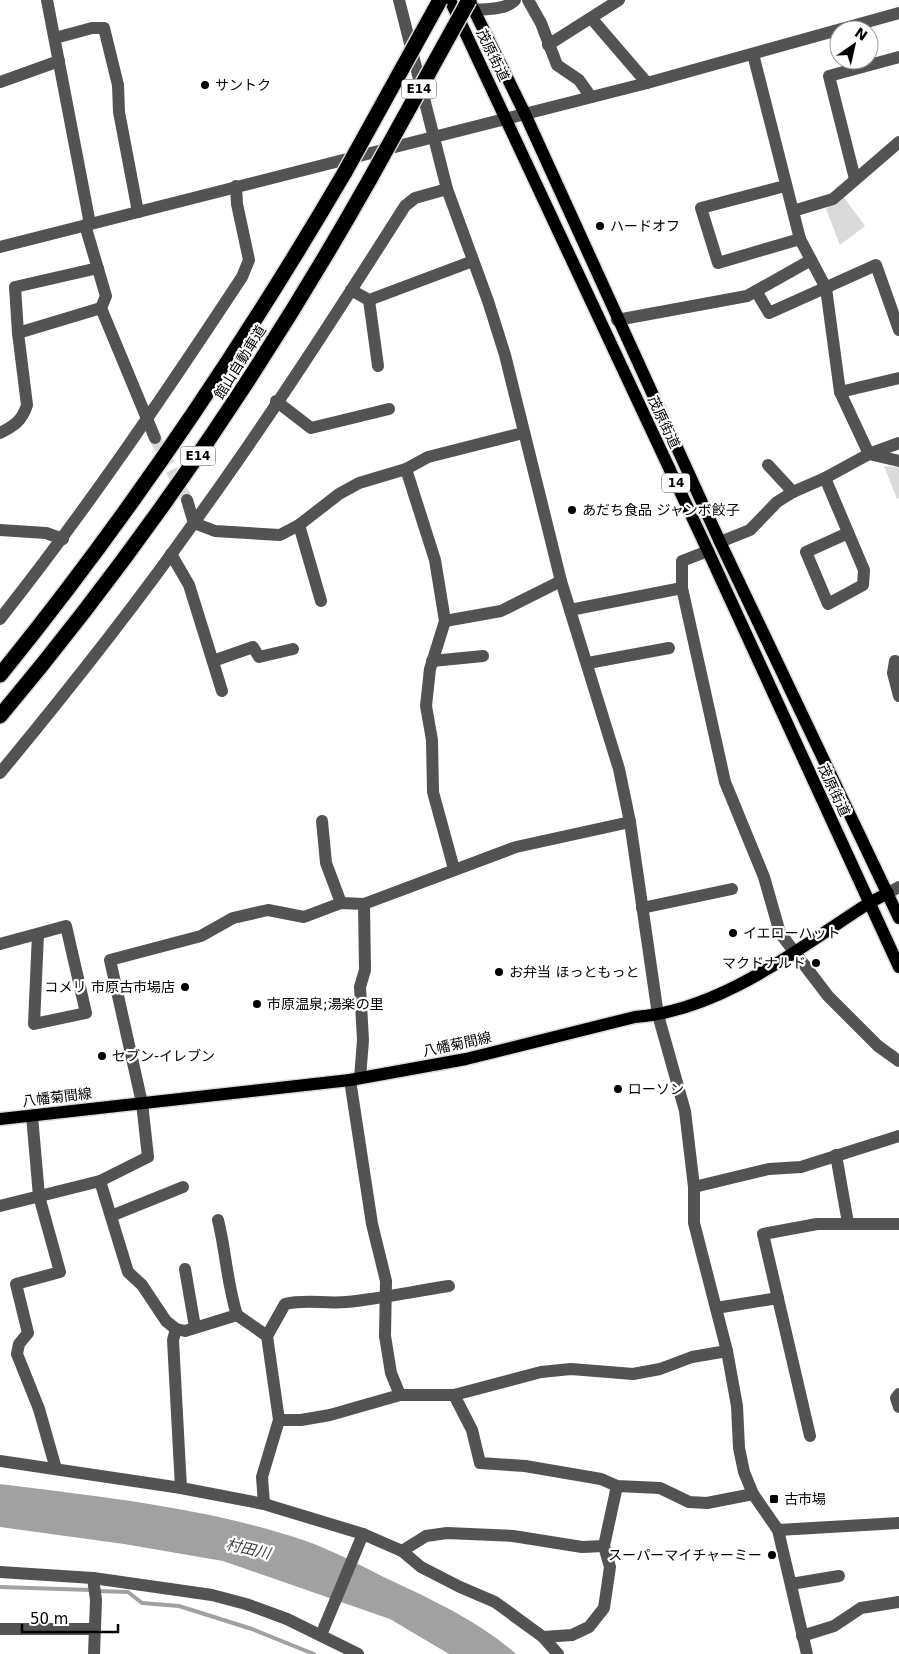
<svg xmlns="http://www.w3.org/2000/svg" width="899" height="1654" font-family="'DejaVu Sans','Noto Sans JP',sans-serif">
  <style>
    .green { fill: #dadada }
    .water { fill: #a1a1a1 }
    .lines { fill: none; stroke-linecap: round; stroke-linejoin: round }
    .stream { stroke: #a1a1a1; stroke-width: 4 }
    .minor-tunnel { stroke: #d9d9d9; stroke-width: 12; stroke-dasharray: 12 6; stroke-linecap: butt }
    .major-casing { stroke: #dbdbdb; stroke-width: 15 }
    .highway-casing { stroke: #dbdbdb; stroke-width: 18 }
    .minor { stroke: #535353; stroke-width: 12 }
    .major { stroke: #000; stroke-width: 12 }
    .highway { stroke: #000; stroke-width: 15 }
    .highway-bridge-casing { stroke: #dbdbdb; stroke-width: 18; stroke-linecap: butt }
    .highway-bridge { stroke: #000; stroke-width: 15 }
    .poi-dot { fill: #000; stroke: #fff; stroke-width: 2 }
    .labels { text-anchor: middle; dominant-baseline: central; stroke-width: 4.5; stroke-linejoin: round; paint-order: stroke }
    .shield { fill: #fff; stroke: #4c4c4c; stroke-width: 1 }
    .shield-label { font-size: 12px; font-weight: bold; fill: #000 }
    .street-label { font-size: 14px; fill: #000; stroke: #fff }
    .poi-label { font-size: 14px; fill: #000; stroke: #fff; text-anchor: start }
    .water-label { font-size: 15px; font-style: italic; fill: #424242; stroke: #fff }
  </style>
  <rect width="100%" height="100%" fill="#fff"/>
  <!-- green -->
  <g class="green">
    <polygon points="843,196 865,226 840,245 826,209"/>
    <polygon points="884,466 899,467 899,498 897,499"/>
  </g>
  <!-- water -->
  <path class="water" d="M0 1484C101 1497 203 1507 300 1539 331 1549 361 1566 390 1580 433 1600 480 1622 516 1654H449L390 1619 223 1561 124 1544 0 1527Z"/>
  <g class="lines">
    <!-- stream -->
    <g class="stream">
      <polyline points="0,1587 91,1590"/>
      <polyline points="98,1591 128,1592 142,1603 179,1606 252,1629 314,1654"/>
    </g>
    <!-- minor-tunnel -->
    <polyline class="minor-tunnel" points="155,438 187,500"/>
    <!-- major casing -->
    <g class="major-casing">
      <g id="major">
        <polyline points="450,0 708,551 899,967"/>
        <polyline points="469,0 525,114 720,542 899,918"/>
        <path d="M0 1119 350 1080 466 1059 635 1017C720 1011 799 948 869 903L888 893"/>
      </g>
    </g>
    <!-- highway casing -->
    <g class="highway-casing">
      <g id="highway">
        <path d="M0 675C129 516 242 348 345 172"/>
        <path d="M0 716C140 549 263 369 370 179"/>
      </g>
    </g>
    <!-- minor -->
    <g class="minor">
      <polyline points="47,0 90,224"/>
      <polyline points="399,0 447,189 488,301 505,355 561,581 619,769 630,822 658,1015 685,1111 694,1187 694,1223 727,1351 737,1406 739,1448 744,1472 753,1494 778,1530 807,1654"/>
      <polyline points="528,0 541,23 557,65 579,80 591,97"/>
      <path d="M474 10C486 9 506 10 515 0"/>
      <polyline points="592,19 647,83"/>
      <polyline points="55,38 92,28 104,28 118,85 119,112 138,212"/>
      <polyline points="548,45 619,0"/>
      <polyline points="753,54 800,239 826,288 840,392 869,454 899,461"/>
      <polyline points="0,82 59,61"/>
      <polyline points="855,179 829,76 899,57"/>
      <polyline points="785,186 701,208 718,263 800,239"/>
      <polyline points="793,211 833,199 899,142"/>
      <polyline points="0,247 647,83 899,13"/>
      <polyline points="351,290 369,300 473,261"/>
      <polyline points="756,291 769,313 876,265 899,330"/>
      <polyline points="369,300 378,366"/>
      <polyline points="101,308 155,438"/>
      <polyline points="617,320 747,296 811,260"/>
      <polyline points="18,333 15,287 98,268"/>
      <polyline points="840,392 899,378"/>
      <polyline points="276,401 311,428 389,409"/>
      <path d="M0 433C14 426 22 421 27 405L18 333 101 308 106 296 85 225"/>
      <polyline points="768,465 793,492"/>
      <polyline points="406,469 435,560 445,621 430,669 426,706 432,740 433,792 454,869"/>
      <polyline points="825,478 864,570 863,585 828,604 806,552 848,533"/>
      <polyline points="187,500 194,523 215,531 280,535 299,525 339,494 359,483 406,469 428,457 523,433"/>
      <polyline points="299,525 321,601"/>
      <polyline points="0,530 46,533 63,539"/>
      <polyline points="720,542 750,530 777,502 793,492 825,478 869,454 899,443"/>
      <polyline points="708,551 682,561 682,588 725,782 764,877 780,933 828,996 878,1046 899,1061"/>
      <polyline points="171,554 189,585 222,691"/>
      <polyline points="570,610 682,588"/>
      <path d="M0 619C87 509 165 394 242 277L249 260 237 204 236 186"/>
      <polyline points="445,621 501,611 561,581"/>
      <polyline points="213,661 253,647 259,657 293,649"/>
      <polyline points="432,661 483,656"/>
      <polyline points="895,661 893,673 899,696"/>
      <polyline points="588,663 669,648"/>
      <path d="M0 773C67 692 132 610 193 524 267 422 337 313 405 206L415 198 447 189"/>
      <polyline points="322,821 326,863 341,903"/>
      <polyline points="888,893 899,887"/>
      <polyline points="642,908 732,889"/>
      <polyline points="0,944 66,926 86,1013 34,1024 38,934"/>
      <polyline points="360,1078 363,1040 360,987 365,970 364,904"/>
      <polyline points="350,1080 372,1224 386,1281 385,1336 391,1373 400,1395"/>
      <polyline points="32,1116 39,1196 60,1272 16,1284 28,1333 19,1344 17,1354 39,1409 56,1469"/>
      <polyline points="836,1155 848,1223"/>
      <polyline points="100,1181 128,1272 142,1285 166,1321 176,1329 185,1331 237,1315 267,1336 279,1420 301,1420 330,1415 400,1395 454,1395 541,1372 571,1369 633,1374 660,1369 692,1357 727,1351"/>
      <polyline points="694,1187 769,1169 801,1167 899,1136"/>
      <polyline points="0,1206 100,1181 148,1157 142,1103 110,960 201,936 233,918 268,910 304,917 341,903 364,904 516,847 630,822"/>
      <polyline points="111,1216 183,1187"/>
      <path d="M218 1220C226 1252 227 1284 237 1315"/>
      <polyline points="185,1269 195,1327"/>
      <polyline points="716,1308 778,1298"/>
      <polyline points="176,1329 173,1340 181,1488"/>
      <path d="M267 1336 285 1304C306 1299 325 1304 346 1302 380 1299 415 1291 449 1286"/>
      <polyline points="899,1394 896,1398 899,1407"/>
      <polyline points="454,1395 472,1430 480,1463 525,1466 601,1479 617,1486 660,1488 689,1502 707,1503 753,1494"/>
      <polyline points="810,1436 763,1234 817,1224 899,1224"/>
      <polyline points="0,1461 181,1488 264,1504 363,1534 402,1551 421,1567 460,1587 495,1602 543,1637 558,1654"/>
      <polyline points="264,1504 262,1477 279,1420"/>
      <polyline points="778,1530 899,1523"/>
      <polyline points="402,1551 426,1536 447,1533 513,1536 582,1547 604,1546"/>
      <polyline points="0,1572 93,1578 212,1595 246,1604 287,1619 358,1654"/>
      <polyline points="93,1578 96,1600 94,1654"/>
      <polyline points="791,1584 839,1576"/>
      <polyline points="0,1629 95,1629"/>
      <polyline points="321,1635 363,1534"/>
      <polyline points="802,1636 834,1626 861,1608 899,1602"/>
      <polyline points="543,1637 572,1635 589,1627 604,1608 610,1567 604,1546 617,1486"/>
    </g>
    <!-- major -->
    <use href="#major" class="major"/>
    <!-- highway -->
    <use href="#highway" class="highway"/>
    <!-- highway-bridge casing -->
    <g class="highway-bridge-casing">
      <g id="highway-bridge">
        <polyline points="345,172 440,0"/>
        <polyline points="370,179 469,0"/>
      </g>
    </g>
    <!-- highway-bridge -->
    <use href="#highway-bridge" class="highway-bridge"/>
  </g>
  <!-- markers -->
  <g class="poi-dot">
    <circle cx="205" cy="85" r="5"/>
    <circle cx="600" cy="226" r="5"/>
    <circle cx="572" cy="510" r="5"/>
    <circle cx="733" cy="933" r="5"/>
    <circle cx="816" cy="963" r="5"/>
    <circle cx="499" cy="972" r="5"/>
    <circle cx="185" cy="987" r="5"/>
    <circle cx="257" cy="1004" r="5"/>
    <circle cx="102" cy="1056" r="5"/>
    <circle cx="618" cy="1089" r="5"/>
    <rect x="769" y="1494" width="10" height="10" rx="2.5"/>
    <circle cx="772" cy="1555" r="5"/>
  </g>
  <g class="labels">
    <!-- shield labels -->
    <g class="shield">
      <rect x="401.5" y="79.5" width="35" height="19" rx="4"/>
      <rect x="180.5" y="446.5" width="35" height="19" rx="4"/>
      <rect x="662" y="473.5" width="28" height="19" rx="4"/>
    </g>
    <g class="shield-label">
      <text x="419" y="89">E14</text>
      <text x="198" y="456">E14</text>
      <text x="676" y="483">14</text>
    </g>
    <!-- street labels -->
    <g class="street-label">
      <text transform="translate(493 55) rotate(64)">茂原街道</text>
      <text transform="translate(240 362) rotate(-58)">館山自動車道</text>
      <text transform="translate(664 422) rotate(65)">茂原街道</text>
      <text transform="translate(834 790) rotate(65)">茂原街道</text>
      <text transform="translate(457 1044) rotate(-12)">八幡菊間線</text>
      <text transform="translate(57 1097) rotate(-7)">八幡菊間線</text>
    </g>
    <!-- poi labels -->
    <g class="poi-label">
      <text x="215" y="85">サントク</text>
      <text x="610" y="226">ハードオフ</text>
      <text x="582" y="510">あだち食品 ジャンボ餃子</text>
      <text x="743" y="933">イエローハット</text>
      <text x="806" y="963" text-anchor="end">マクドナルド</text>
      <text x="509" y="972">お弁当 ほっともっと</text>
      <text x="175" y="987" text-anchor="end">コメリ 市原古市場店</text>
      <text x="267" y="1004">市原温泉;湯楽の里</text>
      <text x="112" y="1056">セブン-イレブン</text>
      <text x="628" y="1089">ローソン</text>
      <text x="784" y="1499">古市場</text>
      <text x="762" y="1555" text-anchor="end">スーパーマイチャーミー</text>
    </g>
    <!-- water labels -->
    <g class="water-label">
      <text transform="translate(248 1549) rotate(13)">村田川</text>
    </g>
  </g>
  <!-- north arrow -->
  <g transform="translate(854 45) rotate(34)"><circle r="24" fill="#ffffff" stroke="#999999"/>
  <path d="M0-4L9 19L0 12L-9 19Z" fill="#000000"/>
  <text y="-8" font-size="14" font-weight="bold" text-anchor="middle" fill="#000000">N</text>
  </g>
  <!-- scale -->
  <path d="M22 1624v8h96v-8" fill="none" stroke="#000000" stroke-width="2.5"/>
  <text x="30" y="1624" font-size="15" fill="#000000" stroke="#ffffff" stroke-width="4" paint-order="stroke">50 m</text>
</svg>
